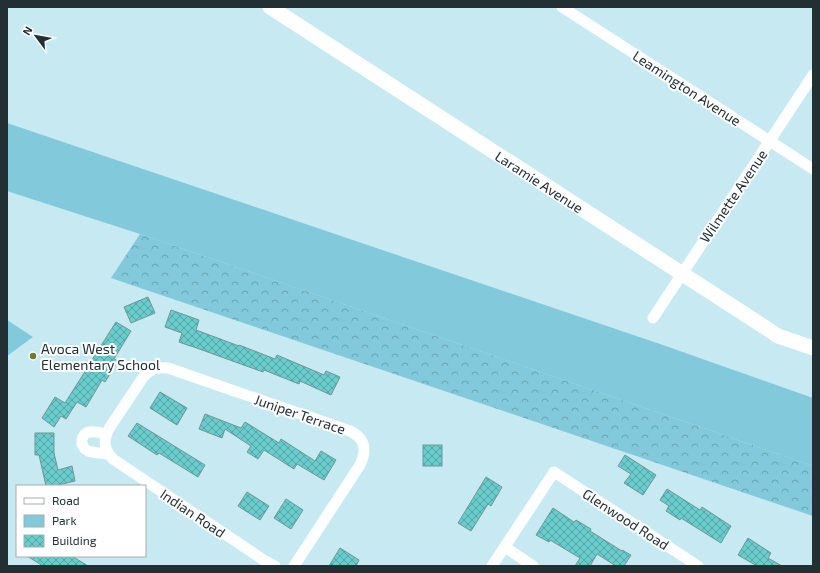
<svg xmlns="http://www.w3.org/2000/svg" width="820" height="573" font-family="'Exo 2',sans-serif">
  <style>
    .green { fill: #81c9db }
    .forest { fill: url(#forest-crowns) }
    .building { fill: url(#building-cross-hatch); stroke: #729595 }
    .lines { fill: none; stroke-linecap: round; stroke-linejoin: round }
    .street { stroke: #fff; stroke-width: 11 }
    .secondary { stroke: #fff; stroke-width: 15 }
    .poi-dot { fill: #707d29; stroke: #fff; stroke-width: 1.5 }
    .labels { text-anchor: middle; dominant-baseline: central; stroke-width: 4; stroke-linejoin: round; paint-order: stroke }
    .street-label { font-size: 14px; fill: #223034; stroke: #fff }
    .poi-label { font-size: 14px; fill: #223034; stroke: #fff; text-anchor: start }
  </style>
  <defs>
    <pattern id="forest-crowns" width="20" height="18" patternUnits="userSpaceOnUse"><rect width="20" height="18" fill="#81c9db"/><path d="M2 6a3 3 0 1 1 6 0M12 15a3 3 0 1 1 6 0" fill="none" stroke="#69a4b2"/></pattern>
    <pattern id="building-cross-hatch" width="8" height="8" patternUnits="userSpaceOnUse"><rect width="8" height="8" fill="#69cccc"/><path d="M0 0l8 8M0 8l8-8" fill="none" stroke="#56a6a6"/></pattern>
  </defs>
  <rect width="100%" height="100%" fill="#c6e9f2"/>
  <!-- green -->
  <g class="green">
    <polygon points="7,123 660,344 813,398 813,466 140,234 7,191"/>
    <polygon points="7,320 33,337 7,356"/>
  </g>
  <!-- forest -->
  <polygon class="forest" points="140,234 813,466 813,516 111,278"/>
  <!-- building -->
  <g class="building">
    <polygon points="148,297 155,313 131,323 124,307"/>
    <polygon points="171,310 199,320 196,330 239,346 239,345 275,359 277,355 324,375 326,371 340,377 331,395 300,381 299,384 264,370 263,372 191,346 190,346 179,342 182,333 165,327"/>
    <polygon points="116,322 131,331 114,359 118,361 105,382 102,380 86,407 77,402 66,419 61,416 54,427 42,418 55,397 65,403 86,370 82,368 87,361 90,363"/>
    <polygon points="160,392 187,408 177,425 150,408"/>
    <polygon points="205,414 241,428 245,422 279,443 281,439 315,461 321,451 336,460 324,480 297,464 294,469 264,450 258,459 247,452 251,446 225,429 222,438 199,429"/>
    <polygon points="137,423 205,465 198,477 159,453 157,455 128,436"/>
    <polygon points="35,433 54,433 54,453 58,470 72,466 75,481 54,486 46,486 39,455 35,455"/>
    <rect x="423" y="445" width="19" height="21"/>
    <polygon points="625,455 656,475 643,495 624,483 631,474 618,466"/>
    <polygon points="486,477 502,487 491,506 488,504 471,531 458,523"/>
    <polygon points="667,489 700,510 702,507 731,526 721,543 681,518 680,520 666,511 669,506 660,500"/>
    <polygon points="247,492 269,506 260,520 238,506"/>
    <polygon points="286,499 303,510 291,529 274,518"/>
    <polygon points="553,508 574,522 576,520 591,529 590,531 622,551 622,550 631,555 624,566 616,566 597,554 590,566 575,566 580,558 550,540 549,542 536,535"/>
    <polygon points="748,538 771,553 768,558 782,566 757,566 738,555"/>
    <polygon points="340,548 359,560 356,566 329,566"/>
    <polygon points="27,556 72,556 88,566 43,566"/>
  </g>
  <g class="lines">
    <!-- street -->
    <g class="street">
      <polyline points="562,7 813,169"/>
      <polyline points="653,318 813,75"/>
      <path d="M106 434C101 433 95 431 90 432 80 433 79 447 88 451 94 453 102 453 108 454"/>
      <polyline points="505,547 533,566"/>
      <path d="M275 566 265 561 113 459C103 449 103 439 110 427L144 376C152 368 157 367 168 368L350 431C366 439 367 450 360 465L294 566"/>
      <polyline points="492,566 554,472 698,566"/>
    </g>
    <!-- secondary -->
    <path class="secondary" id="s1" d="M270 7 766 328 778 336 813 348"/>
  </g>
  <!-- markers -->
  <circle class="poi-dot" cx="33" cy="356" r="4"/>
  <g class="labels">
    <!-- street labels -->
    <g class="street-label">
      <text transform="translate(687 88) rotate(33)">Leamington Avenue</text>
      <text stroke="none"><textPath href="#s1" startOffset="321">Laramie Avenue</textPath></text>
      <text transform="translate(733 196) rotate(-56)">Wilmette Avenue</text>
      <text transform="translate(300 414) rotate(19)">Juniper Terrace</text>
      <text transform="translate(193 513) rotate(34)">Indian Road</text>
      <text transform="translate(626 519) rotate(33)">Glenwood Road</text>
    </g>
    <!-- poi labels -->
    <g class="poi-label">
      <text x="41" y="348">Avoca West<tspan x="41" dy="16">Elementary School</tspan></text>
    </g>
  </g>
  <!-- border -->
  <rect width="820" height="573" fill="none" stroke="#223034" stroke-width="16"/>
  <!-- legend -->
  <rect x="16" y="485" width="130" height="72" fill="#ffffff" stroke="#a7acae"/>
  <rect x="24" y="498" width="20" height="6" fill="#ffffff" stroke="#a7acae"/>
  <text x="52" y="505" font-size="12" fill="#223034">Road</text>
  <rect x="24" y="515" width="20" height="12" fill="#81c9db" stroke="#a7acae"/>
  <text x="52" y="525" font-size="12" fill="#223034">Park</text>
  <rect x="24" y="535" width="20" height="12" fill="url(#building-cross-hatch)" stroke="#a7acae"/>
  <text x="52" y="545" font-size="12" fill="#223034">Building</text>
  <!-- north arrow -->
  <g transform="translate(36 36) rotate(302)" stroke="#ffffff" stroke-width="3" paint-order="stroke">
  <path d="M0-3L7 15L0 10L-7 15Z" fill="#223034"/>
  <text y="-6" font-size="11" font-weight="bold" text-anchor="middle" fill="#223034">N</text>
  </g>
</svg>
